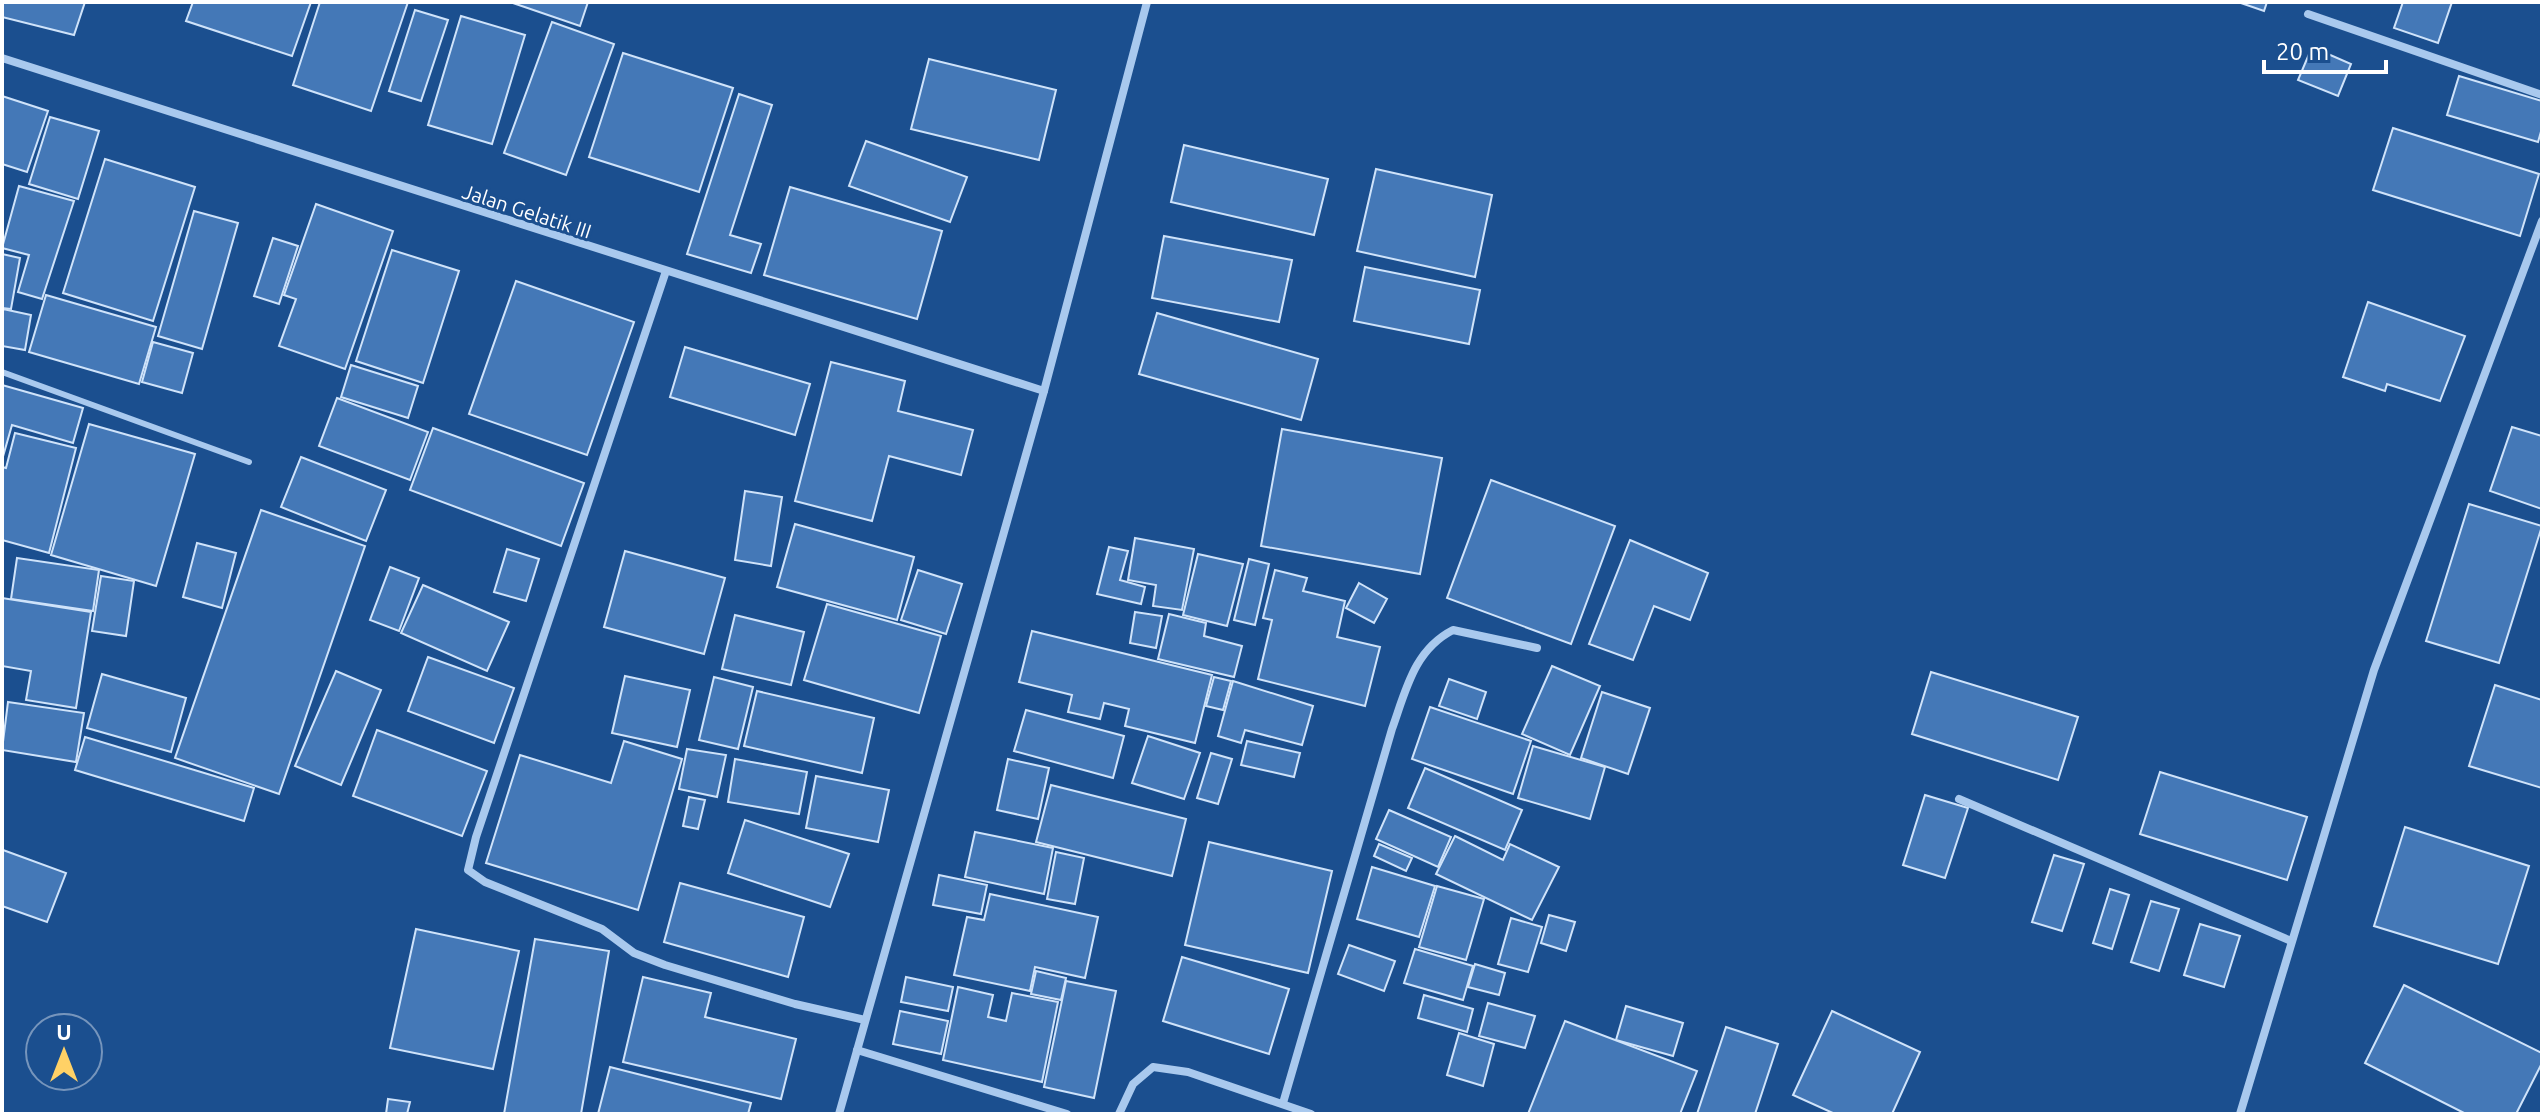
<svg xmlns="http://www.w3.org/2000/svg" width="2544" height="1116" font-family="Ubuntu,sans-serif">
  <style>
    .building { fill: #4478b7; stroke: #cfe3fa; stroke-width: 2 }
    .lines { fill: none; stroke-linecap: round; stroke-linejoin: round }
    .service { stroke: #a9c9ee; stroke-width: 6 }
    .minor { stroke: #a9c9ee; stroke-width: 8 }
    .labels { text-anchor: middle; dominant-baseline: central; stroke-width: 6; stroke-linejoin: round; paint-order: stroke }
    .street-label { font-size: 20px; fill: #fff; stroke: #1b4f8f }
  </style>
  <rect width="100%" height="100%" fill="#1b4f8f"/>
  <!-- building -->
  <g class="building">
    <polygon points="2,2 85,2 74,35 2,17"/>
    <polygon points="193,2 311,2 292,56 186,21"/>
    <polygon points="320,2 408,2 371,111 293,85"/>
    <polygon points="510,2 588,2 580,26"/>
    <polygon points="2238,2 2267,2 2264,11"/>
    <polygon points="2403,2 2452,2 2438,43 2394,28"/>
    <polygon points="415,10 448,20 421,101 389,91"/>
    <polygon points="461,16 525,35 492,144 428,125"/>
    <polygon points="552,22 614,44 566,175 504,153"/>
    <polygon points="2312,47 2351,64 2338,96 2298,80"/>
    <polygon points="623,53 733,88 699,192 589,157"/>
    <polygon points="929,59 1056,90 1039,160 911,129"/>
    <polygon points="2459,76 2542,101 2542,128 2538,142 2447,115"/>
    <polygon points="739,94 772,105 730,235 761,244 751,273 687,254"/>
    <polygon points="2,96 48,111 27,172 2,164"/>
    <polygon points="50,117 99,131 78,199 29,184"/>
    <polygon points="2393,128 2539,174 2520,236 2373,190"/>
    <polygon points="866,141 967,177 950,222 849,186"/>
    <polygon points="1184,145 1328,179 1314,235 1171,202"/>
    <polygon points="105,159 195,187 153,321 63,293"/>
    <polygon points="1376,169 1492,195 1475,277 1357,251"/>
    <polygon points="19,186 74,201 42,299 18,292 29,255 2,248"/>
    <polygon points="790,187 942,231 917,319 764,275"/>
    <polygon points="316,204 393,231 345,369 279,346 296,299 284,295"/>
    <polygon points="194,211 238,223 202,349 158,336"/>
    <polygon points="1164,236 1292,260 1279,322 1152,298"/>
    <polygon points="273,238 298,246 279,304 254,296"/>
    <polygon points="392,250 459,271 423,383 356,361"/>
    <polygon points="2,254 20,258 11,309 2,308"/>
    <polygon points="1365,267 1480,290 1469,344 1354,321"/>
    <polygon points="516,281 634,322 587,455 469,414"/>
    <polygon points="46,295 156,327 139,384 29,352"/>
    <polygon points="2368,302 2465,336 2440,401 2387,384 2385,391 2343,377"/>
    <polygon points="3,309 31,315 25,350 2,346"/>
    <polygon points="1157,313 1318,359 1301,420 1139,374"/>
    <polygon points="153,342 193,353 182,393 142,382"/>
    <polygon points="685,347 810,384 795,435 670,397"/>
    <polygon points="831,362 905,381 898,411 973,430 961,475 889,456 872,521 795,501"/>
    <polygon points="351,365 418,386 408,418 341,397"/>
    <polygon points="2,385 83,408 73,443 12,425 2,460"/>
    <polygon points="337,398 428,432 410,480 319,446"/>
    <polygon points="89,424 195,454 156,586 51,555"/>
    <polygon points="2512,427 2542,436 2542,509 2490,491"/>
    <polygon points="433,428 584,483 561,546 410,490"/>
    <polygon points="1282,429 1442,458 1420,574 1261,546"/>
    <polygon points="15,433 76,448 49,553 2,540 2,467 6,468"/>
    <polygon points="301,457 386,490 366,541 281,507"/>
    <polygon points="1491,480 1615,526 1571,644 1447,598"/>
    <polygon points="745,491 782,497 771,566 735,560"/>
    <polygon points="2469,504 2542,526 2499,663 2426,641"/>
    <polygon points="261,510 365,546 279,794 175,758"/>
    <polygon points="795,524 914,557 897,620 777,587"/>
    <polygon points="1135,538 1194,549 1182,610 1153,606 1156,585 1128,580"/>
    <polygon points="1630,540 1708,573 1690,620 1654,606 1633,660 1589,644"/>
    <polygon points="197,543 236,553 222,608 183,597"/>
    <polygon points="1109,547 1128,551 1120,580 1145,587 1141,604 1097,594"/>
    <polygon points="507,549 539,559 526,601 494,592"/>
    <polygon points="625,551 725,578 704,654 604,627"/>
    <polygon points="1198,554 1243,564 1227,626 1183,615"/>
    <polygon points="17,558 99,570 93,611 11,599"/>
    <polygon points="1249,559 1269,564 1255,625 1234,620"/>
    <polygon points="390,567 419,578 399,631 370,620"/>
    <polygon points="918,570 962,584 946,634 901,620"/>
    <polygon points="1275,570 1307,578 1303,591 1345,601 1337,637 1380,647 1365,706 1258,679 1272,620 1263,618"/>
    <polygon points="101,576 134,581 126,636 92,631"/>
    <polygon points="1359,583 1387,599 1374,623 1346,608"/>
    <polygon points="423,585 509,622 487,671 401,633"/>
    <polygon points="2,598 91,612 76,708 26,700 31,671 2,666"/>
    <polygon points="827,604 941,636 919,713 804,680"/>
    <polygon points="1135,612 1162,616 1156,648 1130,643"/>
    <polygon points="1169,614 1206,623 1204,636 1242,646 1234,677 1158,659"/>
    <polygon points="735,615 804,632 791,685 722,669"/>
    <polygon points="1032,631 1212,675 1195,743 1125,726 1129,709 1104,703 1100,719 1068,712 1072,695 1019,682"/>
    <polygon points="428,657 514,688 494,743 408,711"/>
    <polygon points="1552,666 1600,686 1570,755 1522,734"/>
    <polygon points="336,671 381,690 341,785 295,766"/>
    <polygon points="1931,672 2078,717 2058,780 1912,734"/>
    <polygon points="102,674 186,698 171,752 87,728"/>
    <polygon points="625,676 690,690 677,747 612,733"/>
    <polygon points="714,677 753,687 738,749 699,740"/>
    <polygon points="1214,677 1231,681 1223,710 1206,706"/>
    <polygon points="1449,679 1486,692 1477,719 1439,706"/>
    <polygon points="1233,681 1313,706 1302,745 1245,730 1241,743 1218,736"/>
    <polygon points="2495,685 2542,700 2542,788 2469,766"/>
    <polygon points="757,691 874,718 862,773 744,746"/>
    <polygon points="1602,692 1650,708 1628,774 1581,758"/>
    <polygon points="8,702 84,713 76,762 2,750"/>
    <polygon points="1430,707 1531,741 1513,794 1412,759"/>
    <polygon points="1026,710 1124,736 1113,778 1014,751"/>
    <polygon points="377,730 487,771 462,836 353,796"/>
    <polygon points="1148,736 1200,753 1184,799 1132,783"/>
    <polygon points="85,737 254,788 244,821 75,770"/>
    <polygon points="624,741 682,759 638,910 486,863 520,755 611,783"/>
    <polygon points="1247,741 1300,753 1294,777 1241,765"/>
    <polygon points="1533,746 1605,767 1590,819 1518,798"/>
    <polygon points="687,749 726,755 717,797 679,789"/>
    <polygon points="1211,753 1232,759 1218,804 1197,798"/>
    <polygon points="735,759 807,772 799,814 728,802"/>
    <polygon points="1008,759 1049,768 1038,819 997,810"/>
    <polygon points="1425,768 1522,810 1505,850 1408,808"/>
    <polygon points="2160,772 2307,817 2287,880 2140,834"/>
    <polygon points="816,776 889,790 878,842 806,828"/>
    <polygon points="1051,785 1186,819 1172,876 1036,842"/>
    <polygon points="1925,795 1968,808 1945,878 1903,865"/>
    <polygon points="689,797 705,800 698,829 683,826"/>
    <polygon points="1389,810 1451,837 1438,867 1376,839"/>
    <polygon points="745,820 849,854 830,907 728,873"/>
    <polygon points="2405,827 2529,866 2498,964 2374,926"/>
    <polygon points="975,832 1053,848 1044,894 965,877"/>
    <polygon points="1455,836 1503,860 1510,844 1559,867 1532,920 1436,874"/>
    <polygon points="1209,842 1332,871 1308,973 1185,945"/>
    <polygon points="1379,844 1412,858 1406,871 1374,856"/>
    <polygon points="3,850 66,873 47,922 2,906"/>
    <polygon points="1056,852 1084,858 1075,904 1047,899"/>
    <polygon points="2054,855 2084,864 2062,931 2032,922"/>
    <polygon points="1372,867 1435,886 1419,937 1357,919"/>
    <polygon points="939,875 987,885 981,914 933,905"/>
    <polygon points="680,883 804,917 788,977 664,942"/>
    <polygon points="1437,886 1484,899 1466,960 1419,947"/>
    <polygon points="2110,889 2129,895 2112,949 2093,943"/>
    <polygon points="990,894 1098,917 1085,978 1035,967 1030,991 954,975 967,917 984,920"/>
    <polygon points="2151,901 2179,909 2159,971 2131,962"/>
    <polygon points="1549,915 1575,922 1566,951 1541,943"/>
    <polygon points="1511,918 1542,927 1528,972 1498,964"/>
    <polygon points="2200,924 2240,936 2224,987 2184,975"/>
    <polygon points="416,929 519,951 493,1069 390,1048"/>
    <polygon points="535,939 609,951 581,1114 504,1114"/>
    <polygon points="1349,945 1395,961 1384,991 1338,974"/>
    <polygon points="1415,949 1473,966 1463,1000 1404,983"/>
    <polygon points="1182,957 1289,989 1269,1054 1163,1021"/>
    <polygon points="1475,964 1505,973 1499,995 1468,987"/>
    <polygon points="1036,971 1066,978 1061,1000 1031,994"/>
    <polygon points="643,977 711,993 705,1017 796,1039 781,1099 623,1062"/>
    <polygon points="906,977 953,987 948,1011 901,1002"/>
    <polygon points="1066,981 1116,991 1094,1098 1044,1087"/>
    <polygon points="2404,985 2542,1053 2542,1063 2516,1114 2466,1114 2365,1063"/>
    <polygon points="958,987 993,995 988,1017 1006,1021 1012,993 1058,1002 1042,1082 943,1060"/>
    <polygon points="1424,995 1473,1009 1467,1032 1418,1018"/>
    <polygon points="1488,1003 1535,1016 1525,1048 1479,1036"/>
    <polygon points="1626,1006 1683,1023 1673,1056 1616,1040"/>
    <polygon points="900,1011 948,1021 941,1054 893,1044"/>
    <polygon points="1832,1011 1920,1052 1892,1114 1835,1114 1793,1095"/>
    <polygon points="1565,1021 1697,1071 1680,1114 1528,1114"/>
    <polygon points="1726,1027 1778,1044 1755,1114 1697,1114"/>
    <polygon points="1459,1033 1494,1044 1483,1086 1447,1075"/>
    <polygon points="610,1067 751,1103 748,1114 598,1114"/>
    <polygon points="388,1099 410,1102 407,1114 386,1114"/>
  </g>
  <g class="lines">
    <!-- service -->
    <polyline class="service" points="2,372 249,462"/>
    <!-- minor -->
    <g class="minor">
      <polyline points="2308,14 2542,95"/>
      <polyline points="2,58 1044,391"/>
      <polyline points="666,271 476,837 468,870 485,882 602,929 634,953 665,965 795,1004 865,1020"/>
      <polyline points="1959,799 2291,941"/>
      <polyline points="857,1050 1067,1114"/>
      <path d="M1283 1103 1392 729C1406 690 1414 650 1453 630L1537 648"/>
      <polyline points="839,1114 1044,391 1147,2"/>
      <polyline points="1119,1114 1133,1084 1153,1067 1188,1072 1311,1114"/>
      <polyline points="2240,1114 2374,670 2542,221"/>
    </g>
  </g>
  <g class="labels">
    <!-- street labels -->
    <g class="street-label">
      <text transform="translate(527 211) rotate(18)">Jalan Gelatik III</text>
    </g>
  </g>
  <!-- border -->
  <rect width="2544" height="1116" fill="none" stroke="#ffffff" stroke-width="8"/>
  <!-- north arrow -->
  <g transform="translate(64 1052)"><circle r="38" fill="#1b4f8f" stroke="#7695bc" stroke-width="2"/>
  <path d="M0-6L14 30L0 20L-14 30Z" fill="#ffd166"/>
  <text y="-12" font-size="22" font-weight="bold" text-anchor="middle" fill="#ffffff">U</text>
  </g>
  <!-- scale -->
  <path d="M2264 60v12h122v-12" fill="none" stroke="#ffffff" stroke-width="4"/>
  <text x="2276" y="60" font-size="24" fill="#ffffff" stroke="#1b4f8f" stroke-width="6" paint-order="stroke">20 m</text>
</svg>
